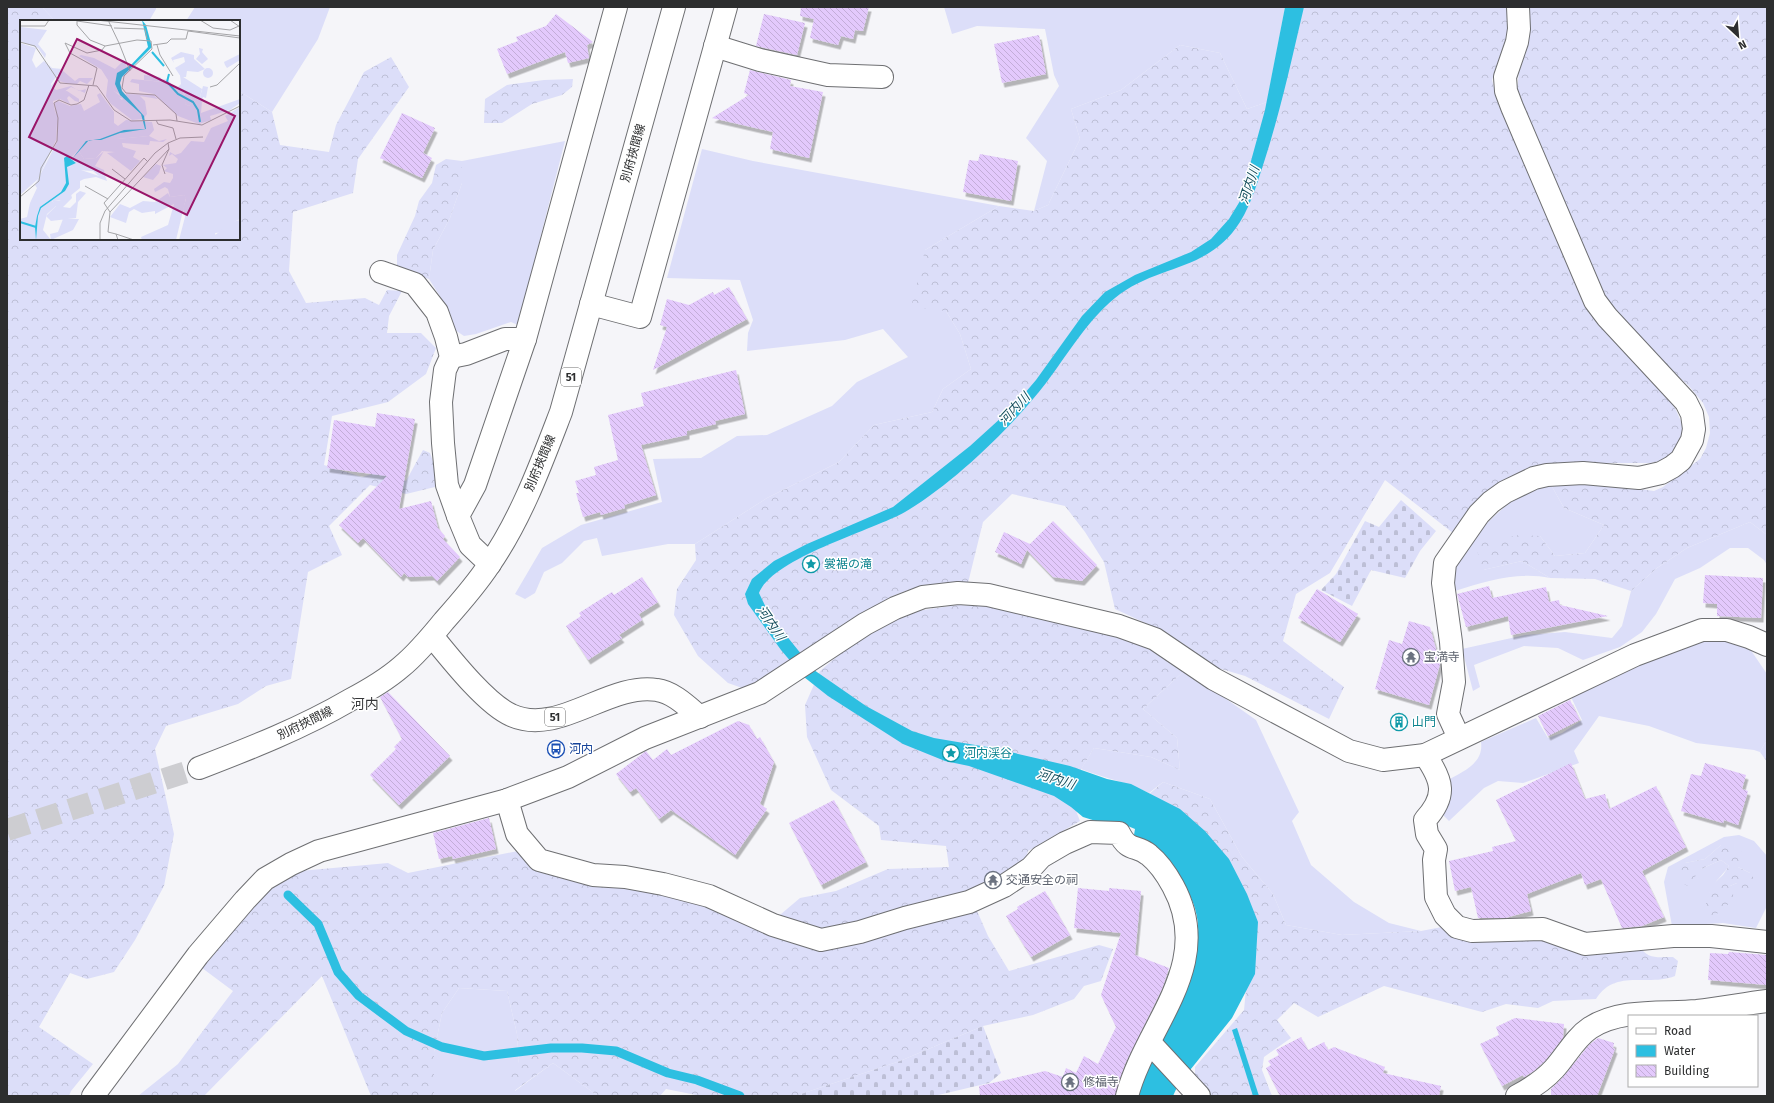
<svg xmlns="http://www.w3.org/2000/svg" width="1774" height="1103" font-family="'Fira Sans','Noto Sans JP',sans-serif">
  <style>
    .grass { fill: #dcdef9; fill-rule: evenodd }
    .forest { fill: url(#forest-crowns) }
    .cemetery { fill: url(#cemetery-stones) }
    .water { fill: #2dbfe1 }
    .lines { fill: none; stroke-linecap: round; stroke-linejoin: round }
    .stream { stroke: #2dbfe1; stroke-width: 9 }
    .building { fill: url(#building-back-hatch); filter: url(#shadow) }
    .primary-tunnel { stroke: #cdcdd1; stroke-width: 22; stroke-dasharray: 22 11; stroke-linecap: butt }
    .minor-casing { stroke: #6e6f72; stroke-width: 24 }
    .primary-casing { stroke: #6e6f72; stroke-width: 24 }
    .minor { stroke: #fff; stroke-width: 22 }
    .primary { stroke: #fff; stroke-width: 22 }
    .labels { text-anchor: middle; dominant-baseline: central; stroke-width: 3; stroke-linejoin: round; paint-order: stroke }
    .shield { fill: #fff; stroke: #6c6d6d; stroke-width: 1 }
    .shield-label { font-size: 11px; font-weight: bold; fill: #2d2e2f }
    .street-label { font-size: 12px; fill: #2d2e2f; stroke: #fff }
    .culture-label { font-size: 12px; fill: #0d838f; stroke: #fff; text-anchor: start }
    .worship-label { font-size: 12px; fill: #5b616d; stroke: #fff; text-anchor: start }
    .transit-label { font-size: 12px; fill: #164399; stroke: #fff; text-anchor: start }
    .water-label { font-size: 13px; font-style: italic; fill: #17505e; stroke: #fff }
    .quarter-label { font-size: 14px; fill: #37383a; stroke: #fff }
    .inset-river { fill: none; stroke: #2dbfe1; stroke-width: 2 }
    .inset-road { fill: none; stroke: #a5a5a8; stroke-width: 1 }
    .view { fill: #991569; fill-opacity: 0.15; stroke: #991569; stroke-width: 2 }
    .inset-edge { fill: none; stroke: #2d2e2f; stroke-width: 2 }
  </style>
  <defs>
    <pattern id="forest-crowns" width="20" height="18" patternUnits="userSpaceOnUse"><rect width="20" height="18" fill="#dcdef9"/><path d="M2 6a3 3 0 1 1 6 0M12 15a3 3 0 1 1 6 0" fill="none" stroke="#bdbfd6"/></pattern>
    <pattern id="cemetery-stones" width="16" height="16" patternUnits="userSpaceOnUse"><rect width="16" height="16" fill="#dcdef9"/><path d="M2 7V4a2 2 0 0 1 4 0v3zM10 15v-3a2 2 0 0 1 4 0v3z" fill="#bdbfd6"/></pattern>
    <pattern id="building-back-hatch" width="6" height="6" patternUnits="userSpaceOnUse"><rect width="6" height="6" fill="#e3c9fc"/><path d="M-1 5l2 2M0 0l6 6M5-1l2 2" fill="none" stroke="#c3add8"/></pattern>
    <filter id="shadow"><feDropShadow dx="2.5" dy="4.5" stdDeviation="0" flood-color="#0004"/></filter>
  </defs>
  <rect width="100%" height="100%" fill="#f5f5f9"/>
  <!-- grass -->
  <g class="grass">
    <polygon points="42,7 156,7 156,9 149,21 55,21"/>
    <polygon points="195,7 330,7 318,39 272,112 239,91 239,21 186,21"/>
    <polygon points="944,7 1285,7 1267,102 1247,109 1220,53 1180,45 1121,90 1071,109 1080,139 1048,205 1034,211 1047,161 1026,138 1059,86 1054,75 1045,29 977,26 952,34"/>
    <polygon points="565,141 518,325 511,322 476,334 464,336 452,328 441,298 429,279 433,250 450,218 462,183 462,161"/>
    <polygon points="702,149 753,161 999,206 925,250 946,311 960,334 971,369 943,389 932,412 874,425 839,462 767,498 695,544 668,544 602,556 597,538 584,541 562,563 544,572 535,593 525,599 515,594 542,548 581,525 662,502 653,459 701,458 737,436 767,435 832,406 857,382 908,357 883,329 845,340 747,351 748,333 753,320 740,280 667,278"/>
    <path d="M1550 483 1564 508 1604 525 1585 553 1555 556 1540 536 1483 570 1522 561 1550 578C1519 571 1486 581 1455 591L1454 567 1476 533 1511 501Z"/>
    <polygon points="1750,522 1767,535 1767,565 1764,560 1748,548 1730,548 1700,568 1675,579 1656,614 1642,632 1620,647 1583,660 1558,648 1524,646 1474,665 1480,687 1473,691 1462,649 1525,635 1565,632 1612,638 1622,626 1631,591 1657,568 1687,548"/>
    <path d="M1711 638 1727 639 1748 646 1767 674V739L1760 752 1754 750 1696 743 1649 726 1599 716 1574 751 1579 763 1523 783 1498 781 1484 788 1449 821 1441 813 1448 780C1464 771 1484 763 1481 742L1536 718 1548 738 1562 733 1582 720 1571 697 1634 666Z"/>
    <path d="M1185 670 1256 720 1299 812 1292 821 1311 865 1354 902 1389 923 1421 931 1342 935 1286 925 1273 894 1242 857 1210 799 1163 782 1149 793C1127 782 1104 778 1081 769L1094 748 1151 757 1180 770 1177 738 1143 709Z"/>
    <path d="M1739 835 1754 841 1767 856V906L1756 928 1723 923 1672 926 1664 882 1668 867 1724 837ZM1721 845 1738 867 1750 873 1737 883 1709 895C1712 883 1722 876 1729 866L1721 860 1701 869 1685 863 1705 859Z"/>
    <polygon points="459,988 507,991 517,1034 519,1064 515,1091 553,1063 598,1096 432,1096 434,1093 434,1052 442,1013"/>
  </g>
  <!-- forest -->
  <g class="forest">
    <polygon points="7,7 42,7 55,21 21,21 21,239 239,239 239,91 272,112 280,145 329,152 336,125 364,72 391,57 409,87 358,159 353,193 293,212 289,271 306,303 365,298 379,305 387,290 402,291 389,316 387,333 421,333 436,348 426,374 388,402 332,416 324,465 362,477 386,470 406,481 423,450 430,453 435,467 435,487 406,494 370,485 329,526 342,555 308,572 291,679 266,686 238,704 166,726 155,749 174,834 164,886 135,940 114,972 87,979 70,973 39,1027 93,1064 71,1091 69,1096 7,1096"/>
    <polygon points="1304,7 1507,7 1507,35 1492,80 1498,101 1548,218 1676,410 1683,426 1683,439 1676,449 1664,460 1650,463 1570,463 1453,533 1385,480 1330,573 1296,594 1283,641 1344,687 1329,719 1245,676 1218,668 1167,633 1115,609 1104,562 1085,532 1065,506 1012,494 983,522 968,583 908,590 890,597 745,689 728,683 698,656 674,615 677,589 696,560 695,544 767,498 839,462 874,425 932,412 943,389 971,369 960,334 946,311 911,307 925,250 999,206 1034,211 1048,205 1080,139 1071,109 1121,90 1180,45 1220,53 1247,109 1267,102"/>
    <polygon points="1528,7 1767,7 1767,535 1750,522 1687,548 1657,568 1631,591 1595,579 1550,578 1522,561 1483,570 1475,544 1519,535 1540,536 1555,556 1585,553 1604,525 1564,508 1550,483 1597,483 1654,491 1663,487 1700,459 1706,448 1710,433 1709,417 1703,403 1689,386 1665,365 1615,310 1594,281 1517,91 1519,71 1524,52"/>
    <polygon points="573,79 572,87 562,95 532,104 502,123 484,123 485,99 507,85 544,80"/>
    <polygon points="446,159 462,161 462,183 450,218 433,250 429,279 397,268 397,255 415,216 419,201 432,183 436,165"/>
    <polygon points="957,605 989,606 1125,638 1149,648 1185,670 1143,709 1177,738 1180,770 1151,757 1094,748 1077,776 1071,798 1080,821 1028,851 1025,862 981,888 824,933 774,920 800,898 836,891 888,869 949,867 946,846 881,840 879,826 831,790 807,737 805,705 820,671 849,646 887,621 910,612"/>
    <polygon points="1767,739 1767,762 1760,752"/>
    <path d="M1163 782 1210 799 1242 857 1273 894 1286 925 1342 935 1421 931 1447 926 1639 945C1647 960 1658 957 1673 957L1678 961 1675 976C1648 987 1615 968 1596 999L1553 1001 1538 1008 1506 1004 1482 1012 1384 986 1318 1017 1294 1003 1277 1020 1291 1038 1264 1057 1262 1070 1272 1096H1211L1195 1077V1067L1244 1010 1248 969 1147 796Z"/>
    <polygon points="1735,844 1743,854 1738,867 1750,873 1756,881 1745,891 1737,883 1730,886 1734,897 1725,908 1711,918 1705,907 1711,886 1723,875 1729,866 1721,860 1701,869 1688,886 1679,882 1680,872 1685,863 1705,859 1721,845"/>
    <polygon points="518,851 697,899 816,945 974,904 988,936 1009,971 1099,945 1113,949 1101,981 1084,986 1074,999 1033,1015 983,1026 900,1061 801,1094 802,1096 701,1096 666,1089 660,1096 598,1096 553,1063 514,1091 503,1075 519,1063 517,1034 507,991 459,988 442,1013 434,1052 434,1093 432,1096 371,1096 322,976 204,1096 138,1096 178,1064 233,991 198,965 258,895 289,872 388,863 408,873"/>
  </g>
  <!-- cemetery -->
  <g class="cemetery">
    <polygon points="1401,500 1436,531 1420,551 1405,578 1371,570 1352,606 1321,590 1336,574 1365,521 1379,527"/>
    <polygon points="983,1026 1001,1073 989,1083 934,1096 802,1096 801,1094 900,1061"/>
  </g>
  <!-- water -->
  <g class="water">
    <path d="M1285 7H1304C1292 58 1281 109 1265 159 1258 180 1252 203 1240 222 1208 273 1156 264 1115 298 1086 322 1068 354 1046 383 1012 427 953 484 905 512 871 531 773 558 759 593L769 614 814 670 866 706 912 731 934 738 993 748 1070 766 1107 779 1131 784 1180 809 1205 831 1229 859 1247 894 1258 922 1255 974 1232 1018 1178 1085 1173 1096H1136L1145 1063 1164 1050C1164 1043 1161 1035 1163 1028 1178 974 1219 945 1185 886 1170 862 1159 849 1134 835L1135 829 1123 824 1099 822 1083 817 1071 807 1054 796 969 766 945 761 903 744 828 696 804 677 781 650 748 604 745 594 752 579 774 561 807 544 893 507 970 446 1013 407 1036 380 1082 316 1105 292 1135 275 1191 252 1211 239 1229 219 1240 201 1265 110Z"/>
    <polygon points="1237,1028 1259,1096 1253,1096 1232,1030"/>
  </g>
  <g class="lines">
    <!-- stream -->
    <polyline class="stream" points="288,895 318,924 338,972 359,996 406,1031 442,1047 484,1056 551,1048 582,1048 616,1051 668,1073 697,1080 740,1096"/>
  </g>
  <!-- building -->
  <g class="building">
    <polygon points="801,7 869,7 863,31 855,30 853,39 841,36 838,45 810,38 814,19 800,16"/>
    <polygon points="556,14 593,42 587,45 589,58 568,63 565,52 507,74 497,49 518,41 516,37 546,26"/>
    <polygon points="764,14 805,23 797,55 756,46"/>
    <polygon points="1039,35 1046,74 1002,83 994,44"/>
    <polygon points="750,70 791,80 790,86 823,92 809,158 770,149 773,132 712,118 749,95 744,93"/>
    <polygon points="402,113 435,128 423,153 432,158 422,178 380,158"/>
    <polygon points="980,154 1018,161 1011,201 963,192 969,160 978,161"/>
    <polygon points="729,287 747,319 653,370 667,327 660,325 667,299 689,305 713,292 714,295"/>
    <polygon points="736,370 745,414 715,421 716,424 687,431 687,435 641,445 656,495 624,505 625,508 601,515 600,512 583,517 576,493 579,493 575,481 596,475 594,467 618,460 608,415 644,406 641,393"/>
    <polygon points="377,413 415,419 399,509 431,501 438,528 445,536 443,539 460,557 437,581 432,576 408,577 404,573 401,577 363,538 358,543 339,525 387,476 327,468 334,420 375,427"/>
    <polygon points="1053,521 1097,565 1082,581 1053,577 1027,550 1021,564 995,552 1004,532 1030,544"/>
    <polygon points="1705,575 1763,578 1761,618 1717,616 1717,604 1703,603"/>
    <polygon points="642,577 658,602 639,614 642,620 619,635 622,638 588,660 566,626 581,616 579,613 612,592 614,595"/>
    <polygon points="1489,586 1492,598 1546,587 1549,602 1559,600 1560,605 1608,616 1511,635 1508,616 1466,627 1457,594"/>
    <polygon points="1317,589 1358,614 1340,642 1298,618"/>
    <polygon points="1409,621 1430,627 1440,664 1429,705 1375,689 1389,640 1402,644"/>
    <polygon points="388,692 450,756 399,805 370,775 396,749 394,747 402,739 380,697"/>
    <polygon points="1570,700 1580,720 1548,736 1538,716"/>
    <polygon points="738,721 749,725 757,739 760,737 774,762 760,804 767,809 735,855 671,810 659,819 636,788 630,792 616,774 646,751 653,760 667,749 671,755"/>
    <polygon points="1571,763 1585,799 1605,794 1609,809 1656,786 1686,847 1642,871 1664,917 1642,926 1622,928 1601,879 1585,885 1581,873 1527,894 1531,911 1505,918 1478,918 1471,887 1455,891 1449,861 1493,851 1492,847 1516,841 1496,800"/>
    <polygon points="1705,763 1746,775 1742,789 1748,791 1738,825 1724,820 1723,823 1681,811 1691,774 1701,776"/>
    <polygon points="834,800 866,862 821,885 789,823"/>
    <polygon points="489,818 496,849 453,859 452,856 439,859 433,833"/>
    <polygon points="1078,888 1109,891 1109,888 1141,891 1135,955 1169,968 1162,989 1125,1064 1115,1096 980,1096 979,1086 1045,1071 1063,1077 1066,1068 1076,1073 1084,1056 1098,1064 1116,1027 1101,995 1121,933 1074,928"/>
    <polygon points="1045,891 1070,935 1031,957 1006,916 1018,909 1017,907"/>
    <polygon points="1729,952 1767,955 1767,985 1708,980 1710,953 1728,954"/>
    <polygon points="1515,1018 1564,1024 1563,1038 1545,1061 1534,1071 1524,1077 1523,1075 1502,1086 1480,1044 1499,1035 1496,1027"/>
    <polygon points="1301,1037 1308,1050 1324,1042 1328,1050 1334,1047 1385,1067 1383,1073 1441,1086 1439,1096 1280,1096 1266,1068 1271,1065 1268,1061 1279,1055 1276,1050"/>
    <polygon points="1598,1038 1614,1043 1613,1048 1615,1049 1597,1096 1551,1096 1551,1089 1563,1077 1589,1045"/>
  </g>
  <g class="lines">
    <!-- primary-tunnel -->
    <polyline class="primary-tunnel" points="7,830 199,768"/>
    <!-- minor casing -->
    <g class="minor-casing">
      <g id="minor">
        <polyline points="715,46 760,60 828,75 882,77"/>
        <polyline points="381,272 415,284 437,312 446,337 451,357 445,370 441,402 443,443 447,485 458,516"/>
        <polyline points="591,304 640,317 726,7"/>
        <polyline points="451,357 466,354 505,339 525,339"/>
        <polyline points="490,564 470,545 458,516 475,485 525,339 616,7"/>
        <polyline points="1459,738 1448,714 1454,682 1451,642 1443,583 1445,563 1479,514 1491,502 1505,492 1534,478 1547,475 1583,473 1639,478 1661,473 1672,467 1681,460 1692,440 1694,429 1692,414 1686,402 1607,317 1595,301 1512,107 1506,91 1505,77 1517,42 1519,29 1518,7"/>
        <path d="M1425 755C1443 781 1447 796 1425 820L1427 834 1436 849 1434 860 1436 897 1445 915 1457 927 1472 931 1543 929 1585 944 1673 936H1711L1767 942"/>
        <path d="M507 800 517 834 539 860 593 875 625 877 663 884 709 896 773 925 821 940 860 932 905 918 969 902 1004 886 1031 868 1041 857 1065 843 1090 832 1119 833C1129 853 1136 844 1149 855 1159 863 1167 875 1173 886 1216 965 1146 1024 1127 1096"/>
        <polyline points="1150,1043 1199,1096"/>
        <polyline points="93,1096 198,955 245,900 265,879 291,864 319,851 507,800 568,777 645,738 760,693 865,624 895,608 923,597 958,593 988,595 1119,626 1155,639 1214,679 1349,751 1383,760 1425,755 1635,655 1702,630 1727,630 1749,637 1767,645"/>
        <path d="M1517 1096C1530 1089 1544 1080 1554 1069 1566 1056 1575 1038 1590 1028 1621 1008 1663 1014 1697 1011 1721 1008 1744 1004 1767 1001"/>
      </g>
    </g>
    <!-- primary casing -->
    <g class="primary-casing">
      <g id="primary">
        <path d="M432 636C450 658 486 704 511 715 558 737 609 682 657 690 673 692 688 707 700 717"/>
        <path d="M199 768C251 748 302 728 350 700 367 691 386 680 401 667 417 654 431 637 444 621 460 603 476 585 489 565 521 519 541 464 561 412L674 7"/>
      </g>
    </g>
    <!-- minor -->
    <use href="#minor" class="minor"/>
    <!-- primary -->
    <use href="#primary" class="primary"/>
  </g>
  <!-- icons -->
  <defs>
    <g id="sight-ring" transform="scale(0.9)"><circle r="9.5" fill="#fff" stroke="#0f9aa8" stroke-width="1.5"/><path d="M0-6L1.8-2.2L6-1.7L2.9 1.2L3.7 5.4L0 3.3L-3.7 5.4L-2.9 1.2L-6-1.7L-1.8-2.2Z" fill="#0f9aa8"/></g>
    <g id="temple-ring" transform="scale(0.9)"><circle r="9.5" fill="#fff" stroke="#6b7280" stroke-width="1.5"/><path d="M0-6L5-2H3V0L6.5 2.5H4V6H1.5V3h-3V6H-4V2.5H-6.5L-3 0V-2H-5Z" fill="#6b7280"/></g>
    <g id="building-ring" transform="scale(0.9)"><circle r="9.5" fill="#fff" stroke="#0f9aa8" stroke-width="1.5"/><path d="M-4-6H4V6H1V3H-1V6H-4ZM-2.5-4.3h1.7v1.8h-1.7ZM.8-4.3h1.7v1.8H.8ZM-2.5-1h1.7V.8h-1.7ZM.8-1h1.7V.8H.8Z" fill="#0f9aa8"/></g>
    <g id="bus-ring" transform="scale(0.9)"><circle r="9.5" fill="#fff" stroke="#1a4fb4" stroke-width="1.5"/><path d="M-5-6H5V4H4V6H2V4H-2V6H-4V4H-5ZM-3.5-4V0h7V-4ZM-3.5 1.2v1.5H-2V1.2ZM2 1.2v1.5H3.5V1.2Z" fill="#1a4fb4"/></g>
  </defs>
  <g fill-rule="evenodd">
    <use href="#sight-ring" x="811" y="564"/>
    <use href="#temple-ring" x="1411" y="657"/>
    <use href="#building-ring" x="1399" y="722"/>
    <use href="#bus-ring" x="556" y="749"/>
    <use href="#sight-ring" x="951" y="753"/>
    <use href="#temple-ring" x="993" y="880"/>
    <use href="#temple-ring" x="1070" y="1082"/>
  </g>
  <g class="labels">
    <!-- shield labels -->
    <g class="shield">
      <rect x="561" y="368" width="20" height="18" rx="3"/>
      <rect x="545" y="708" width="20" height="18" rx="3"/>
    </g>
    <g class="shield-label">
      <text x="571" y="377">51</text>
      <text x="555" y="717">51</text>
    </g>
    <!-- street labels -->
    <g class="street-label">
      <text transform="translate(633 153) rotate(-74)">別府挾間線</text>
      <text transform="translate(540 463) rotate(-67)">別府挾間線</text>
      <text transform="translate(305 723) rotate(-26)">別府挾間線</text>
    </g>
    <!-- culture labels -->
    <g class="culture-label">
      <text x="824" y="564">裳裾の滝</text>
      <text x="1412" y="722">山門</text>
      <text x="964" y="753">河内渓谷</text>
    </g>
    <!-- worship labels -->
    <g class="worship-label">
      <text x="1424" y="657">宝満寺</text>
      <text x="1006" y="880">交通安全の祠</text>
      <text x="1083" y="1082">修福寺</text>
    </g>
    <!-- transit labels -->
    <g class="transit-label">
      <text x="569" y="749">河内</text>
    </g>
    <!-- water labels -->
    <g class="water-label">
      <text transform="translate(1249 185) rotate(-72)">河内川</text>
      <text transform="translate(1014 409) rotate(-47)">河内川</text>
      <text transform="translate(771 623) rotate(55)">河内川</text>
      <text transform="translate(1056 779) rotate(18)">河内川</text>
    </g>
    <!-- quarter labels -->
    <g class="quarter-label">
      <text x="365" y="704">河内</text>
    </g>
  </g>
  <!-- overview -->
  <g transform="translate(20 20)">
    <rect width="220" height="220" fill="#f5f5f9"/>
    <path d="M81 49 93 56 94 71 104 79 97 77 96 82 90 83 86 76 88 60ZM43 51 55 61 59 58H73L67 64 60 61 57 64H50L39 61 38 53ZM160 55 182 69 180 77 169 86 165 84 167 77 158 67 161 64ZM35 61 34 68 36 70 51 66 59 71 66 69 65 73 51 67 44 72H33L31 66ZM129 116 139 121 147 119 143 122 130 121 129 125 102 123 103 127 116 131 113 137 120 141 111 151 87 133 95 132 96 119ZM58 130 64 139 76 138 84 131 75 146 84 150 85 155 79 156 73 151 57 150 48 145 56 143 51 140ZM136 144 141 146 139 153 133 160 123 157ZM60 171 66 173 58 182 56 198 31 201 26 196 36 186 32 180 39 181 51 174 52 178 43 187 50 188 56 182V174ZM148 173 150 177 164 175 166 178 156 220H122L121 217 148 205 154 184 135 194V191L122 193 114 189 109 192 106 203 90 197 100 184 110 188 123 181 135 182ZM43 199H59L53 210 31 220 30 214 38 212Z" fill="#dcdef9"/>
    <path d="M0 7 27 10 18 24 26 34 25 38 18 28 0 21ZM0 23 16 28 12 40 16 48 24 41 32 48 42 49 31 64 33 72 47 71 59 79V82L55 81 49 76 47 78 50 84 40 79 33 81 36 97V120L18 159 0 175ZM161 32 174 35V39L185 49 178 52 167 51 166 57H161L155 48 165 42 164 37 153 40 154 43 151 38ZM61 35 74 38 95 49 104 40 107 47 98 54 99 74 94 71 92 56 59 36ZM112 59 143 62V59L148 60 155 68H161L164 75H169L165 84 169 86 180 77 183 66 188 67 186 78 183 77 182 81 181 93 220 79V83L210 90 190 96 191 100 179 104 158 96 134 74 119 71V64L110 62ZM80 73 94 92V103L98 106 106 100 132 102 134 110 129 116 97 119 96 126 99 127 95 132 82 131 76 138 64 139 58 130 51 138 47 136 44 143 49 146 79 156 85 155 87 161 76 157 64 159 60 161V168L45 180 32 181 37 185 27 194 23 210 31 220H0V199L7 197 10 183 17 168 15 165 37 122 35 83 38 81 50 86 61 84 64 91 80 82 77 75ZM95 74 102 80 106 74 134 75 138 79 120 76 125 81 127 94 123 99 112 100 90 83 96 81ZM220 87V199L214 202 207 212 195 213 197 220H159L165 197 163 189 166 179 164 175 150 177 148 169 145 167 135 172 134 169 144 162 150 163 153 158V154L144 151 147 148 143 145 156 143 158 139 152 134 149 136 150 132 155 135 161 133 171 121 184 122 191 108 208 101 205 96Z" fill="#dcdef9"/>
    <path d="M179 28 183 29 182 32 188 39 182 44 176 39 180 34ZM220 34V40L207 48 205 45 204 42ZM183 53a5 5 0 1 1 10 0a5 5 0 1 1-10 0ZM124 55 140 57 143 62 124 60ZM220 200V220H197L194 216 212 202Z" fill="#dcdef9"/>
    <path d="M122 0 126 5 132 27 102 57 100 63 102 71 124 96 126 109 100 113 81 120H69L52 139 66 121 80 119 104 110 125 109 121 94 100 75 95 64 97 53 111 45 128 27ZM47 136 56 143 47 147 49 164 45 171 21 188 18 196 16 220 15 207 17 196 20 187 41 172 46 163 44 138Z" fill="#2dbfe1"/>
    <path class="inset-river" d="M132 32 144 46M149 54 147 62 158 74 173 82 178 90 180 102M0 202 16 207"/>
    <path class="inset-road" d="M57 0V5L70 20 85 26 117 20 131 21 132 29 104 56 102 68 106 73 135 75 156 94 157 101M76 0 220 16M88 0 99 23M106 0H122M180 0 193 8 210 10 219 6M210 0 220 7M57 1 92 6M0 6H25L29 0M94 8 125 9 127 19M0 22 15 26 40 63 77 66 94 90 111 101 150 100 182 105 220 86M99 23 110 51M133 25 147 23 151 19H166L168 11 220 18M137 25 140 35 153 56M73 65 77 48 50 33 45 23 67 33 82 30 85 26M190 67 197 65 220 43M136 100 138 104 153 108 156 119M92 149 105 159M145 154 142 145 149 129M65 166 88 179M0 177 19 161 21 148 37 121 38 98 34 83 39 80 51 85 57 84 64 80 69 65M90 192 149 129 148 123M96 214 114 220M80 220V203L85 191 135 133 148 123 160 118 183 117M98 220 96 214 88 212 90 192 84 183 124 138 128 142"/>
    <path class="view" d="M57 19 215 96 167 195 9 117Z"/>
    <rect width="220" height="220" class="inset-edge"/>
  </g>
  <!-- border -->
  <rect width="1774" height="1103" fill="none" stroke="#2d2e2f" stroke-width="16"/>
  <!-- legend -->
  <rect x="1628" y="1015" width="130" height="72" fill="#ffffff" stroke="#ababac"/>
  <rect x="1636" y="1028" width="20" height="6" fill="#ffffff" stroke="#ababac"/>
  <text x="1664" y="1035" font-size="12" fill="#2d2e2f">Road</text>
  <rect x="1636" y="1045" width="20" height="12" fill="#2dbfe1" stroke="#ababac"/>
  <text x="1664" y="1055" font-size="12" fill="#2d2e2f">Water</text>
  <rect x="1636" y="1065" width="20" height="12" fill="url(#building-back-hatch)" stroke="#ababac"/>
  <text x="1664" y="1075" font-size="12" fill="#2d2e2f">Building</text>
  <!-- north arrow -->
  <g transform="translate(1738 36) rotate(154)" stroke="#ffffff" stroke-width="3" paint-order="stroke">
  <path d="M0-3L7 15L0 10L-7 15Z" fill="#2d2e2f"/>
  <text y="-6" font-size="11" font-weight="bold" text-anchor="middle" fill="#2d2e2f">N</text>
  </g>
</svg>
